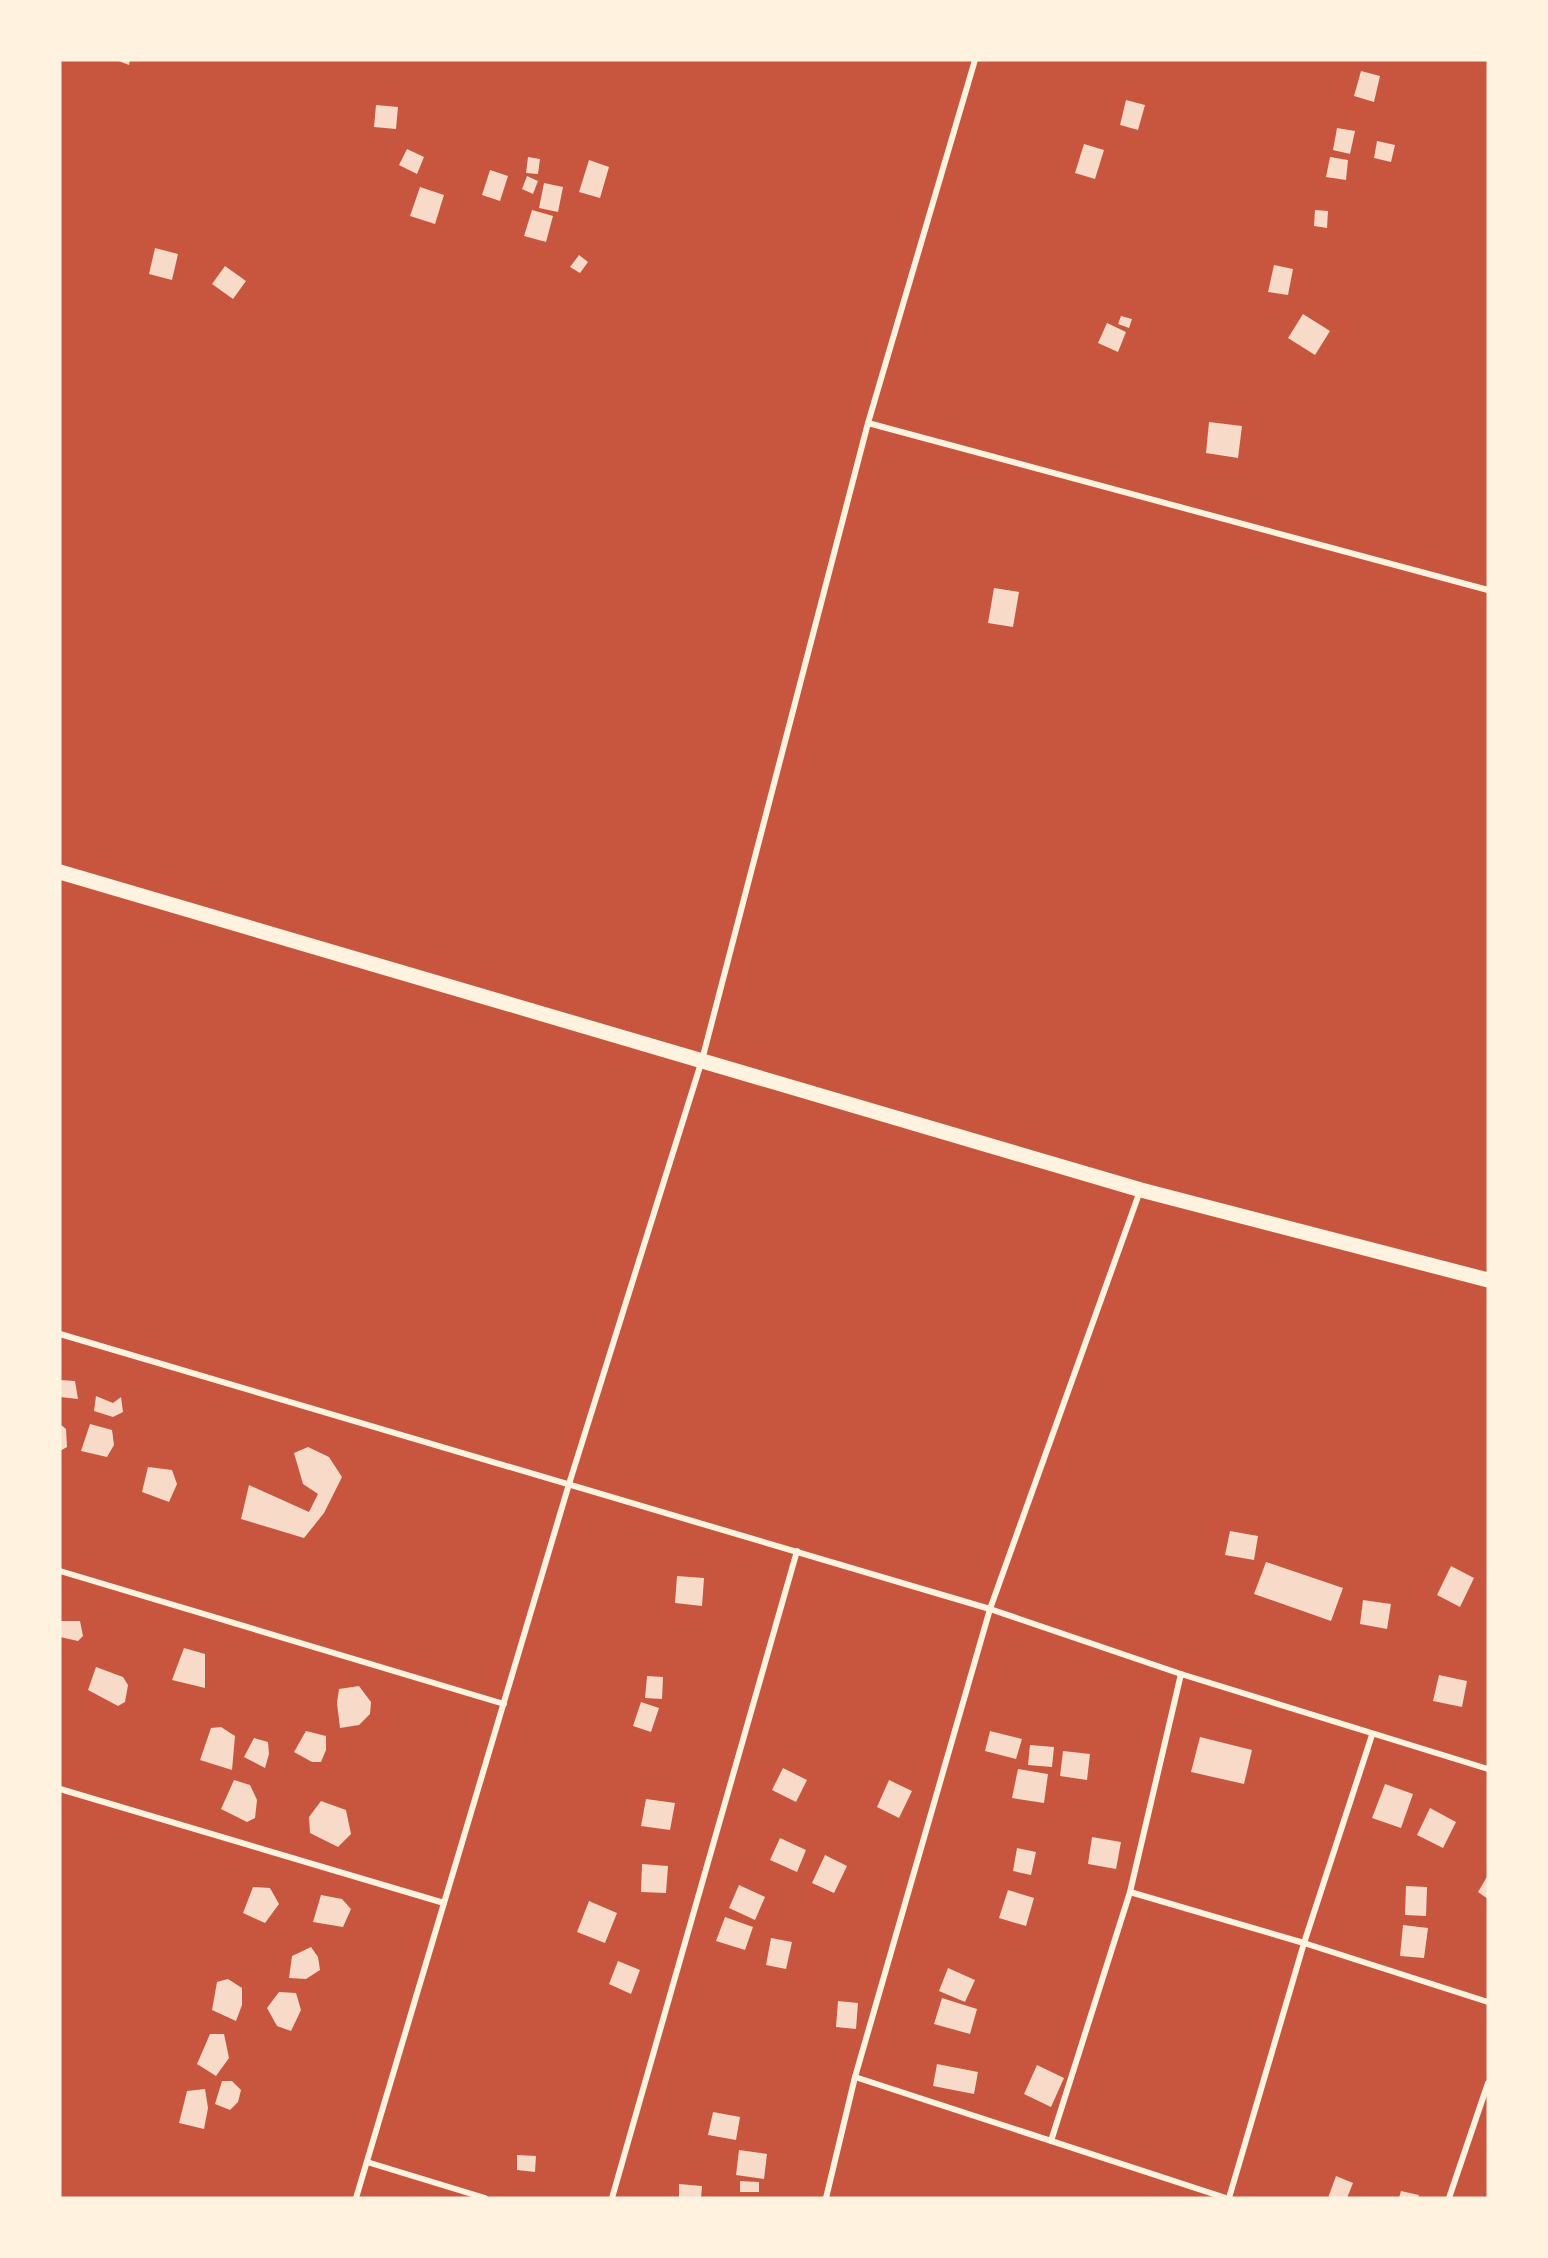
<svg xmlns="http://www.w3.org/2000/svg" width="1548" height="2258" font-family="'Libre Baskerville',serif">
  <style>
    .building { fill: #f7dbc8 }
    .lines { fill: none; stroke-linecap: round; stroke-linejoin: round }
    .minor { stroke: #fff3e0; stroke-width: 6 }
    .primary { stroke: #fff3e0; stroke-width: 15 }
  </style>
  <rect width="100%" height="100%" fill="#c8553d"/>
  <!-- building -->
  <g class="building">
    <polygon points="116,60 130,60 129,65"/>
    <polygon points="1361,71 1380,76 1374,102 1354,96"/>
    <polygon points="1126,100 1145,105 1138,130 1120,125"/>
    <polygon points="376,105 398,107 396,129 374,127"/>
    <polygon points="1337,128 1355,131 1350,154 1333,150"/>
    <polygon points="1377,141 1395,145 1391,162 1374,158"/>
    <polygon points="1084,144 1104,150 1095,179 1075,173"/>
    <polygon points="407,149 424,157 417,174 399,165"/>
    <polygon points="528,157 540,159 538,174 526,173"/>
    <polygon points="1330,157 1348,160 1346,180 1326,177"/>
    <polygon points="589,160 609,167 600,198 579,192"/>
    <polygon points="490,170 508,176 500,201 482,195"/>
    <polygon points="527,176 538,181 533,194 522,189"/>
    <polygon points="544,183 563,187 558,212 539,208"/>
    <polygon points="420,187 444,195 435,224 410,216"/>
    <polygon points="532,210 553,216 546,242 524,236"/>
    <polygon points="1315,210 1328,211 1327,228 1314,226"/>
    <polygon points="155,248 178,254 172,280 149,274"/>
    <polygon points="579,255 588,262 580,273 570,267"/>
    <polygon points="1274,265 1293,269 1288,295 1268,292"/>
    <polygon points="225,266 246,281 233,299 212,284"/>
    <polygon points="1303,314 1330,331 1315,355 1288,338"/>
    <polygon points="1121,316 1132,319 1129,328 1118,324"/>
    <polygon points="1107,323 1126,332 1118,352 1098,343"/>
    <polygon points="1209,422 1242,426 1238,458 1206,453"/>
    <polygon points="994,588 1019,592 1013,627 988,623"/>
    <polygon points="60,1380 75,1381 78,1399 60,1397"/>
    <polygon points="96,1396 113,1403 121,1397 123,1412 113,1417 94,1411"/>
    <polygon points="60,1424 66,1429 67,1447 60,1451"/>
    <polygon points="90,1424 112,1430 114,1445 107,1457 81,1451"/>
    <polygon points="308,1447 329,1457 342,1477 324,1513 304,1538 241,1519 249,1485 309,1512 318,1494 303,1484 294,1453"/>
    <polygon points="148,1467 172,1470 177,1484 169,1502 142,1492"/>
    <polygon points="1230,1531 1258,1536 1254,1560 1225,1555"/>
    <polygon points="1266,1562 1343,1588 1331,1621 1254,1594"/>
    <polygon points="1451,1566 1474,1578 1460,1607 1437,1595"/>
    <polygon points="677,1576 704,1578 702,1606 675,1603"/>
    <polygon points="1363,1600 1391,1604 1387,1629 1360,1624"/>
    <polygon points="60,1621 80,1621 83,1636 78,1641 60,1637"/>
    <polygon points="184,1648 205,1654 205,1688 172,1680"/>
    <polygon points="96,1667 123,1677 128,1685 125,1702 118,1706 88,1690"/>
    <polygon points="1439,1675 1467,1681 1462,1707 1433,1701"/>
    <polygon points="647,1676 663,1677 662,1699 645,1698"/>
    <polygon points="359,1686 371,1702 370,1714 359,1725 340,1728 337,1703 339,1689"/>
    <polygon points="641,1702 659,1708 651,1732 633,1726"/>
    <polygon points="221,1727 235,1736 232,1770 200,1760 211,1728"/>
    <polygon points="306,1731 326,1736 326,1750 321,1762 312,1762 294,1752"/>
    <polygon points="990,1731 1022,1739 1016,1759 985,1751"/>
    <polygon points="1200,1737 1252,1750 1244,1784 1191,1772"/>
    <polygon points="254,1738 268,1742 269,1754 265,1768 244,1757"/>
    <polygon points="1030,1745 1054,1747 1052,1767 1028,1765"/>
    <polygon points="1063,1751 1090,1754 1087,1780 1060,1776"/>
    <polygon points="783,1768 807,1780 796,1802 772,1790"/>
    <polygon points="1018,1769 1048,1774 1044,1803 1012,1798"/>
    <polygon points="234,1780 250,1785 257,1800 255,1818 247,1822 221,1809"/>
    <polygon points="889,1780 912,1791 899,1818 877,1807"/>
    <polygon points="1385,1784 1413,1794 1401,1828 1372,1818"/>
    <polygon points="646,1799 675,1803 670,1830 641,1826"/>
    <polygon points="321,1801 346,1810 351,1834 338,1847 310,1833 309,1817"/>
    <polygon points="1430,1808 1456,1822 1443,1848 1417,1835"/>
    <polygon points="1092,1837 1121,1842 1116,1869 1088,1864"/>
    <polygon points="780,1838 806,1850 797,1872 770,1860"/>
    <polygon points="1017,1848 1036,1852 1031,1875 1013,1871"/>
    <polygon points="825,1855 847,1866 834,1893 812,1883"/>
    <polygon points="642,1864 668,1866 666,1893 641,1892"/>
    <polygon points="1488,1875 1488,1899 1478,1892"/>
    <polygon points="739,1885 765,1897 755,1920 729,1908"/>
    <polygon points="1406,1886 1427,1887 1426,1916 1405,1915"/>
    <polygon points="253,1887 270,1888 279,1904 265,1923 243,1913"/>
    <polygon points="1008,1890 1034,1898 1026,1926 999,1918"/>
    <polygon points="321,1895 342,1899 351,1909 343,1927 313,1922"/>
    <polygon points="589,1901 617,1913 605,1943 577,1932"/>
    <polygon points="725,1917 753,1927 745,1950 716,1941"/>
    <polygon points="1403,1925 1428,1928 1424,1958 1400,1956"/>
    <polygon points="771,1938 792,1942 786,1969 766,1965"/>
    <polygon points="311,1947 318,1957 320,1970 306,1979 289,1978 292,1956"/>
    <polygon points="618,1961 640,1970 631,1994 609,1984"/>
    <polygon points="948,1968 975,1980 965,2002 939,1991"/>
    <polygon points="228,1979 242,1988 242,2005 236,2021 212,2010 217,1982"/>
    <polygon points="279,1992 296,1993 301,2010 291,2031 277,2026 267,2008"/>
    <polygon points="942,1998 977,2009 970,2034 934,2024"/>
    <polygon points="838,2001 858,2003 856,2029 836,2027"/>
    <polygon points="210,2034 224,2034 229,2058 216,2076 197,2064"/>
    <polygon points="937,2064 978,2072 974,2094 933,2086"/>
    <polygon points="1037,2065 1064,2078 1051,2107 1024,2094"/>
    <polygon points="222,2081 232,2081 241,2090 238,2102 230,2110 215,2104"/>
    <polygon points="205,2089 208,2108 204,2129 179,2123 187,2091"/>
    <polygon points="713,2112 740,2117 736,2140 708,2135"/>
    <polygon points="739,2150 767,2154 764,2179 736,2175"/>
    <polygon points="517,2155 536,2156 535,2172 517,2170"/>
    <polygon points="1336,2176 1353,2183 1347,2198 1328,2198"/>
    <polygon points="740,2181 759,2182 759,2192 740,2192"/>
    <polygon points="679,2184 702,2186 701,2198 679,2198"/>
    <polygon points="1401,2191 1419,2195 1418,2198 1399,2198"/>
  </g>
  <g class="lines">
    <!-- minor -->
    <g class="minor">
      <polyline points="868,423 1488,590"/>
      <polyline points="60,1334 990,1609 1181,1674 1488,1769"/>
      <polyline points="60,1571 504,1704"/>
      <polyline points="60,1789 444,1903"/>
      <polyline points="1130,1892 1304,1943 1488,2002"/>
      <polyline points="855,2077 1226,2198"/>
      <polyline points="1051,2141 1130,1892 1181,1674"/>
      <polyline points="367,2162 485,2198"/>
      <polyline points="356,2198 569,1484 702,1060 868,423 975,60"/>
      <polyline points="612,2198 797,1551"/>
      <polyline points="826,2198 855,2077 990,1609 1140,1191"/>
      <polyline points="1229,2198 1304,1943 1372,1735"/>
      <polyline points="1449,2198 1488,2083"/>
    </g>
    <!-- primary -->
    <polyline class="primary" points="60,872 1141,1190 1488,1280"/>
  </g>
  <!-- border -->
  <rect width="1548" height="2258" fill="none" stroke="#fff3e0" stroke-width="123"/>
</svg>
